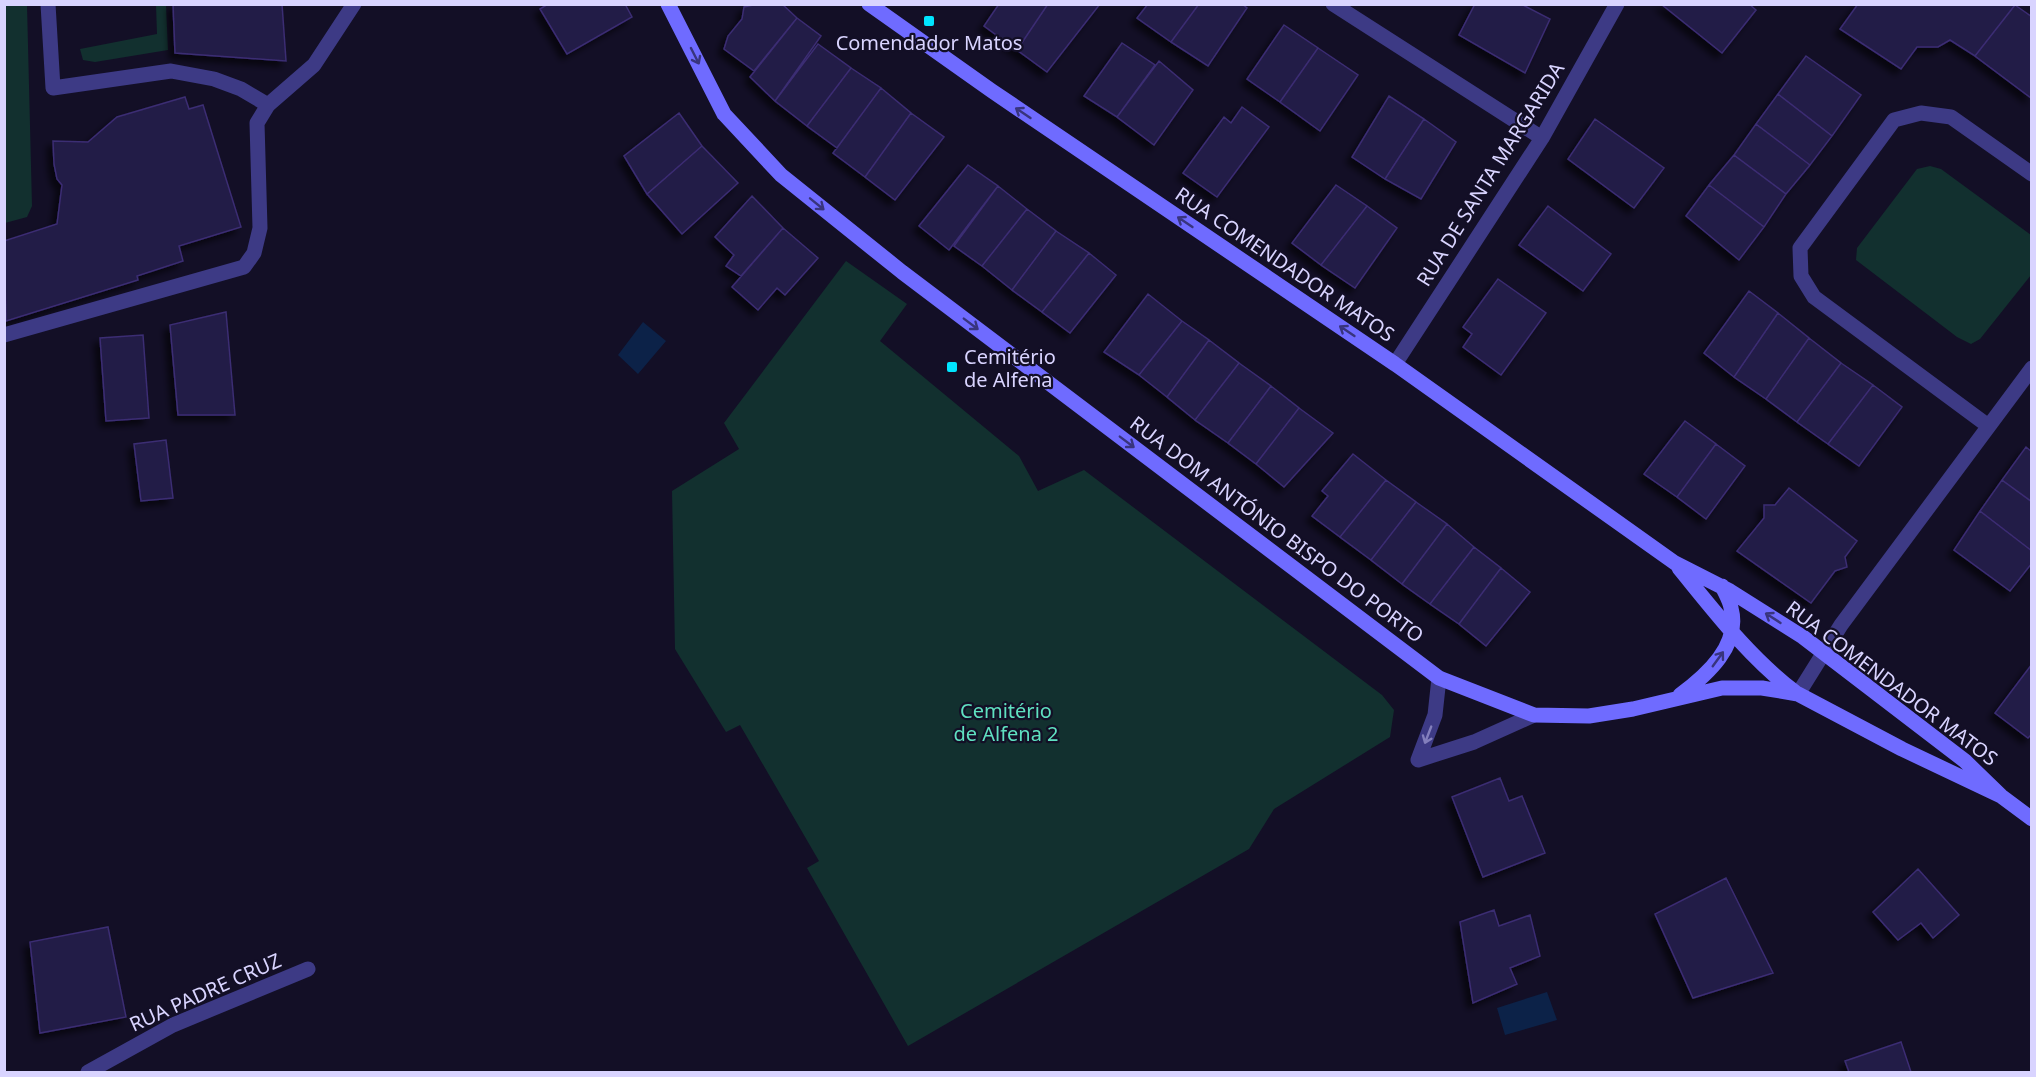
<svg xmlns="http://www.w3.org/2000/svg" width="2036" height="1077" font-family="'Noto Sans',sans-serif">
  <defs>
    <filter id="shadow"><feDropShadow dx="-5.5" dy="5.5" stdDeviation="3" flood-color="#0009"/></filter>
  </defs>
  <rect width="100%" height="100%" fill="#130f26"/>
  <path fill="#12302f" d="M5 4 27 5 32 206 27 217 5 223Z
    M156 5H166L168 50 95 62 83 60 80 49 157 34Z
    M1930 166 1941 169 2031 235V275L1980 339 1971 344 1957 337 1856 260 1857 248 1917 169Z
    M846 261 907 304 880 341 1019 456 1038 491 1084 470 1382 695 1394 710 1390 737 1274 809 1249 849 908 1046 807 868 819 861 740 725 726 732 675 649 672 491 739 449 724 423Z"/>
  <path fill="#0c2248" d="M643 322 666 341 638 374 618 355Z
    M1547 992 1557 1020 1505 1035 1497 1008Z"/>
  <path fill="#241b47" stroke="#3b2d73" stroke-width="1.5" filter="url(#shadow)" d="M173 4H282L286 61 175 53Z
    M548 4H625L632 17 567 54 540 9Z
    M758 4H782L797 18 754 71 724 49 728 36 742 19 744 7Z
    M999 4H1048L1017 50 984 26Z
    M1048 4H1100L1047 72 1017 50Z
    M1148 4H1199L1171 42 1137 18Z
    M1199 4H1242L1247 8 1208 66 1171 42Z
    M1475 4H1521L1550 19 1525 73 1459 35Z
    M1661 4H1749L1756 10 1722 53Z
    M1858 4H2015V5L1975 56 1950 40 1938 47H1917L1901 69 1840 29Z
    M2015 5 2032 17 2031 98 1975 56Z
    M797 18 821 36 775 101 750 77Z
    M1284 25 1318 48 1280 102 1247 79Z
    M1122 43 1155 65 1117 117 1084 96Z
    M818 44 851 68 807 126 775 101Z
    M1318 48 1358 75 1320 131 1280 102Z
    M1806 56 1861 95 1832 136 1778 94Z
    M1159 61 1193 90 1154 145 1117 117Z
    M851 68 881 88 837 148 807 126Z
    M881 88 911 113 865 177 833 153Z
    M1778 94 1832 136 1810 165 1756 124Z
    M1389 96 1424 119 1385 179 1352 157Z
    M185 97 189 109 203 105 241 227 179 246 183 261 137 276 138 280 6 321 4 241 57 224 62 185 57 179 54 164 53 141 88 142 117 117Z
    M1242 107 1269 127 1217 197 1183 173 1224 117 1231 123Z
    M679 113 702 146 647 194 624 156Z
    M911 113 944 137 895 200 865 177Z
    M1424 119 1456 142 1421 199 1385 179Z
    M1595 119 1664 168 1634 208 1568 159Z
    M1756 124 1810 165 1786 194 1734 155Z
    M702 146 738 183 682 234 647 194Z
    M1734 155 1786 194 1764 227 1709 185Z
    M968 165 998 186 949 250 919 226Z
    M1336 185 1367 206 1321 265 1292 243Z
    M1709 185 1764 227 1739 260 1686 216Z
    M998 186 1027 209 982 266 954 246Z
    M752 196 783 228 741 276 726 266 734 255 715 237Z
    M1367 206 1397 228 1355 288 1321 265Z
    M1548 206 1611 254 1583 291 1519 245Z
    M1027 209 1056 231 1012 290 982 266Z
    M783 228 818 258 785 295 777 288 758 310 732 287Z
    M1056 231 1089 253 1042 312 1012 290Z
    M1089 253 1116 275 1070 333 1042 312Z
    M1498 279 1546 313 1501 375 1463 347 1472 334 1463 327Z
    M1749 291 1778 313 1734 377 1704 353Z
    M1148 294 1182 321 1139 375 1104 352Z
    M226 312 235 415H178L170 325Z
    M1778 313 1809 338 1766 399 1734 377Z
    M1182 321 1209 340 1167 397 1139 375Z
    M143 335 149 418 106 421 100 338Z
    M1809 338 1841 363 1797 422 1766 399Z
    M1209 340 1239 363 1195 420 1167 397Z
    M1239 363 1271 386 1228 443 1195 420Z
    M1841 363 1873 385 1828 444 1797 422Z
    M1873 385 1902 407 1859 466 1828 444Z
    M1271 386 1299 408 1256 464 1228 443Z
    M1299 408 1333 433 1284 487 1256 464Z
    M1685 421 1716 444 1677 497 1644 474Z
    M166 440 173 498 141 501 134 444Z
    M1716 444 1745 466 1706 519 1677 497Z
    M2026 447 2032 452V502L2002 480Z
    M1353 454 1386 480 1340 537 1312 516 1328 496 1322 491Z
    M1386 480 1416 502 1371 560 1340 537Z
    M2002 480 2032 502V551L1980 511Z
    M1789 488 1857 541 1845 557 1847 567 1835 571 1811 603 1737 551 1764 518V505H1775Z
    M1416 502 1447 524 1402 584 1371 560Z
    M1980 511 2032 551V563L2010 591 1954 550Z
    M1447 524 1474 547 1430 604 1402 584Z
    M1474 547 1501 568 1459 624 1430 604Z
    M1501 568 1530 592 1486 646 1459 624Z
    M2032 664V734L2028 738 1995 713Z
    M1500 778 1509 801 1522 796 1545 853 1483 877 1452 797Z
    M1918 869 1959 915 1933 938 1921 923 1898 940 1873 912Z
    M1726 878 1773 973 1693 998 1655 914Z
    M1494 910 1499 926 1530 915 1540 956 1510 968 1517 984 1473 1003 1460 922Z
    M108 927 126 1017 40 1033 30 942Z
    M1901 1042 1911 1072H1849L1845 1061Z"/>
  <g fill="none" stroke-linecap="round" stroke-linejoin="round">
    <path stroke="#3d3a85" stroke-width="15" d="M48 4 53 88 171 71 214 79 241 89 268 105
      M1333 4 1542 138
      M4 335 244 267 254 253 260 228 257 123 268 105 314 65 354 4
      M1395 364 1542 138 1617 4
      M1987 425 1814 297 1801 276 1800 248 1894 120 1921 113 1951 117 2032 174
      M1439 678 1435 715 1418 760 1474 742 1534 715
      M1798 694 1841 625 2032 368
      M88 1072 173 1025 308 969"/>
    <path stroke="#6f6bff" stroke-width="15" d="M668 4 724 114 781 175 902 272 1439 678 1534 715 1589 716 1633 709 1722 688H1762L1798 694 1902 749 2001 796
      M869 4 992 91 1395 364 1675 563 1730 591 1803 637 1965 761 2001 796 2032 819
      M1679 568C1715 612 1749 657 1795 692
      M1680 695C1707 675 1741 645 1731 608 1730 601 1725 593 1722 586"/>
  </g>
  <defs><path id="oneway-shaft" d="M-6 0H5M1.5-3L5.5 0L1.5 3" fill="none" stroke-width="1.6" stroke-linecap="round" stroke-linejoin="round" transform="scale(1.5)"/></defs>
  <g stroke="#38347d">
    <use href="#oneway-shaft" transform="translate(695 56) rotate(63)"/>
    <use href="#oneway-shaft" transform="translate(1023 113) rotate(-146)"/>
    <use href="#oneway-shaft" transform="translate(817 204) rotate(39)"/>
    <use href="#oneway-shaft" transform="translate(1185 222) rotate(-146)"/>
    <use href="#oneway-shaft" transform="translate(971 324) rotate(37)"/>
    <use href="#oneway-shaft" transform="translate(1347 331) rotate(-146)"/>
    <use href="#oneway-shaft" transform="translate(1127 442) rotate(37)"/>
    <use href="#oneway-shaft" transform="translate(1773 618) rotate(-147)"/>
    <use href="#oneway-shaft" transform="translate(1718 659) rotate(-54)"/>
  </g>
  <use stroke="#837fbc" href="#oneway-shaft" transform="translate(1428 735) rotate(111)"/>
  <g fill="#00e5ff" stroke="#130f26" stroke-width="2">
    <rect x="923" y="15" width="12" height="12" rx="3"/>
    <rect x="946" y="361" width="12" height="12" rx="3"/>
  </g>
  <g text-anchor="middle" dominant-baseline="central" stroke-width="4.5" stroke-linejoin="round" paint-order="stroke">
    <g font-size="20" fill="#d9d4ff" stroke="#130f26">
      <text x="929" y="42">Comendador Matos</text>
      <text x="964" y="356" text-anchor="start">Cemitério<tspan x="964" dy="23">de Alfena</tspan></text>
    </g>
    <g font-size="20" fill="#d9d4ff" stroke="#130f26">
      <text transform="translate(1490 174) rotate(-58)">RUA DE SANTA MARGARIDA</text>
      <text transform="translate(1285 264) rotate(34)">RUA COMENDADOR MATOS</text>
      <text transform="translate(1277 529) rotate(37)">RUA DOM ANTÓNIO BISPO DO PORTO</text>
      <text transform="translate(1892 683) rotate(37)">RUA COMENDADOR MATOS</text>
      <text transform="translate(205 992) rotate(-24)">RUA PADRE CRUZ</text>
    </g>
    <g font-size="20" fill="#5fe0c0" stroke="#130f26">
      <text x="1006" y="710">Cemitério<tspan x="1006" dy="23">de Alfena 2</tspan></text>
    </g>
  </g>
  <rect width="2036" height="1077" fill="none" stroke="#d9d4ff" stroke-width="12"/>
</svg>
